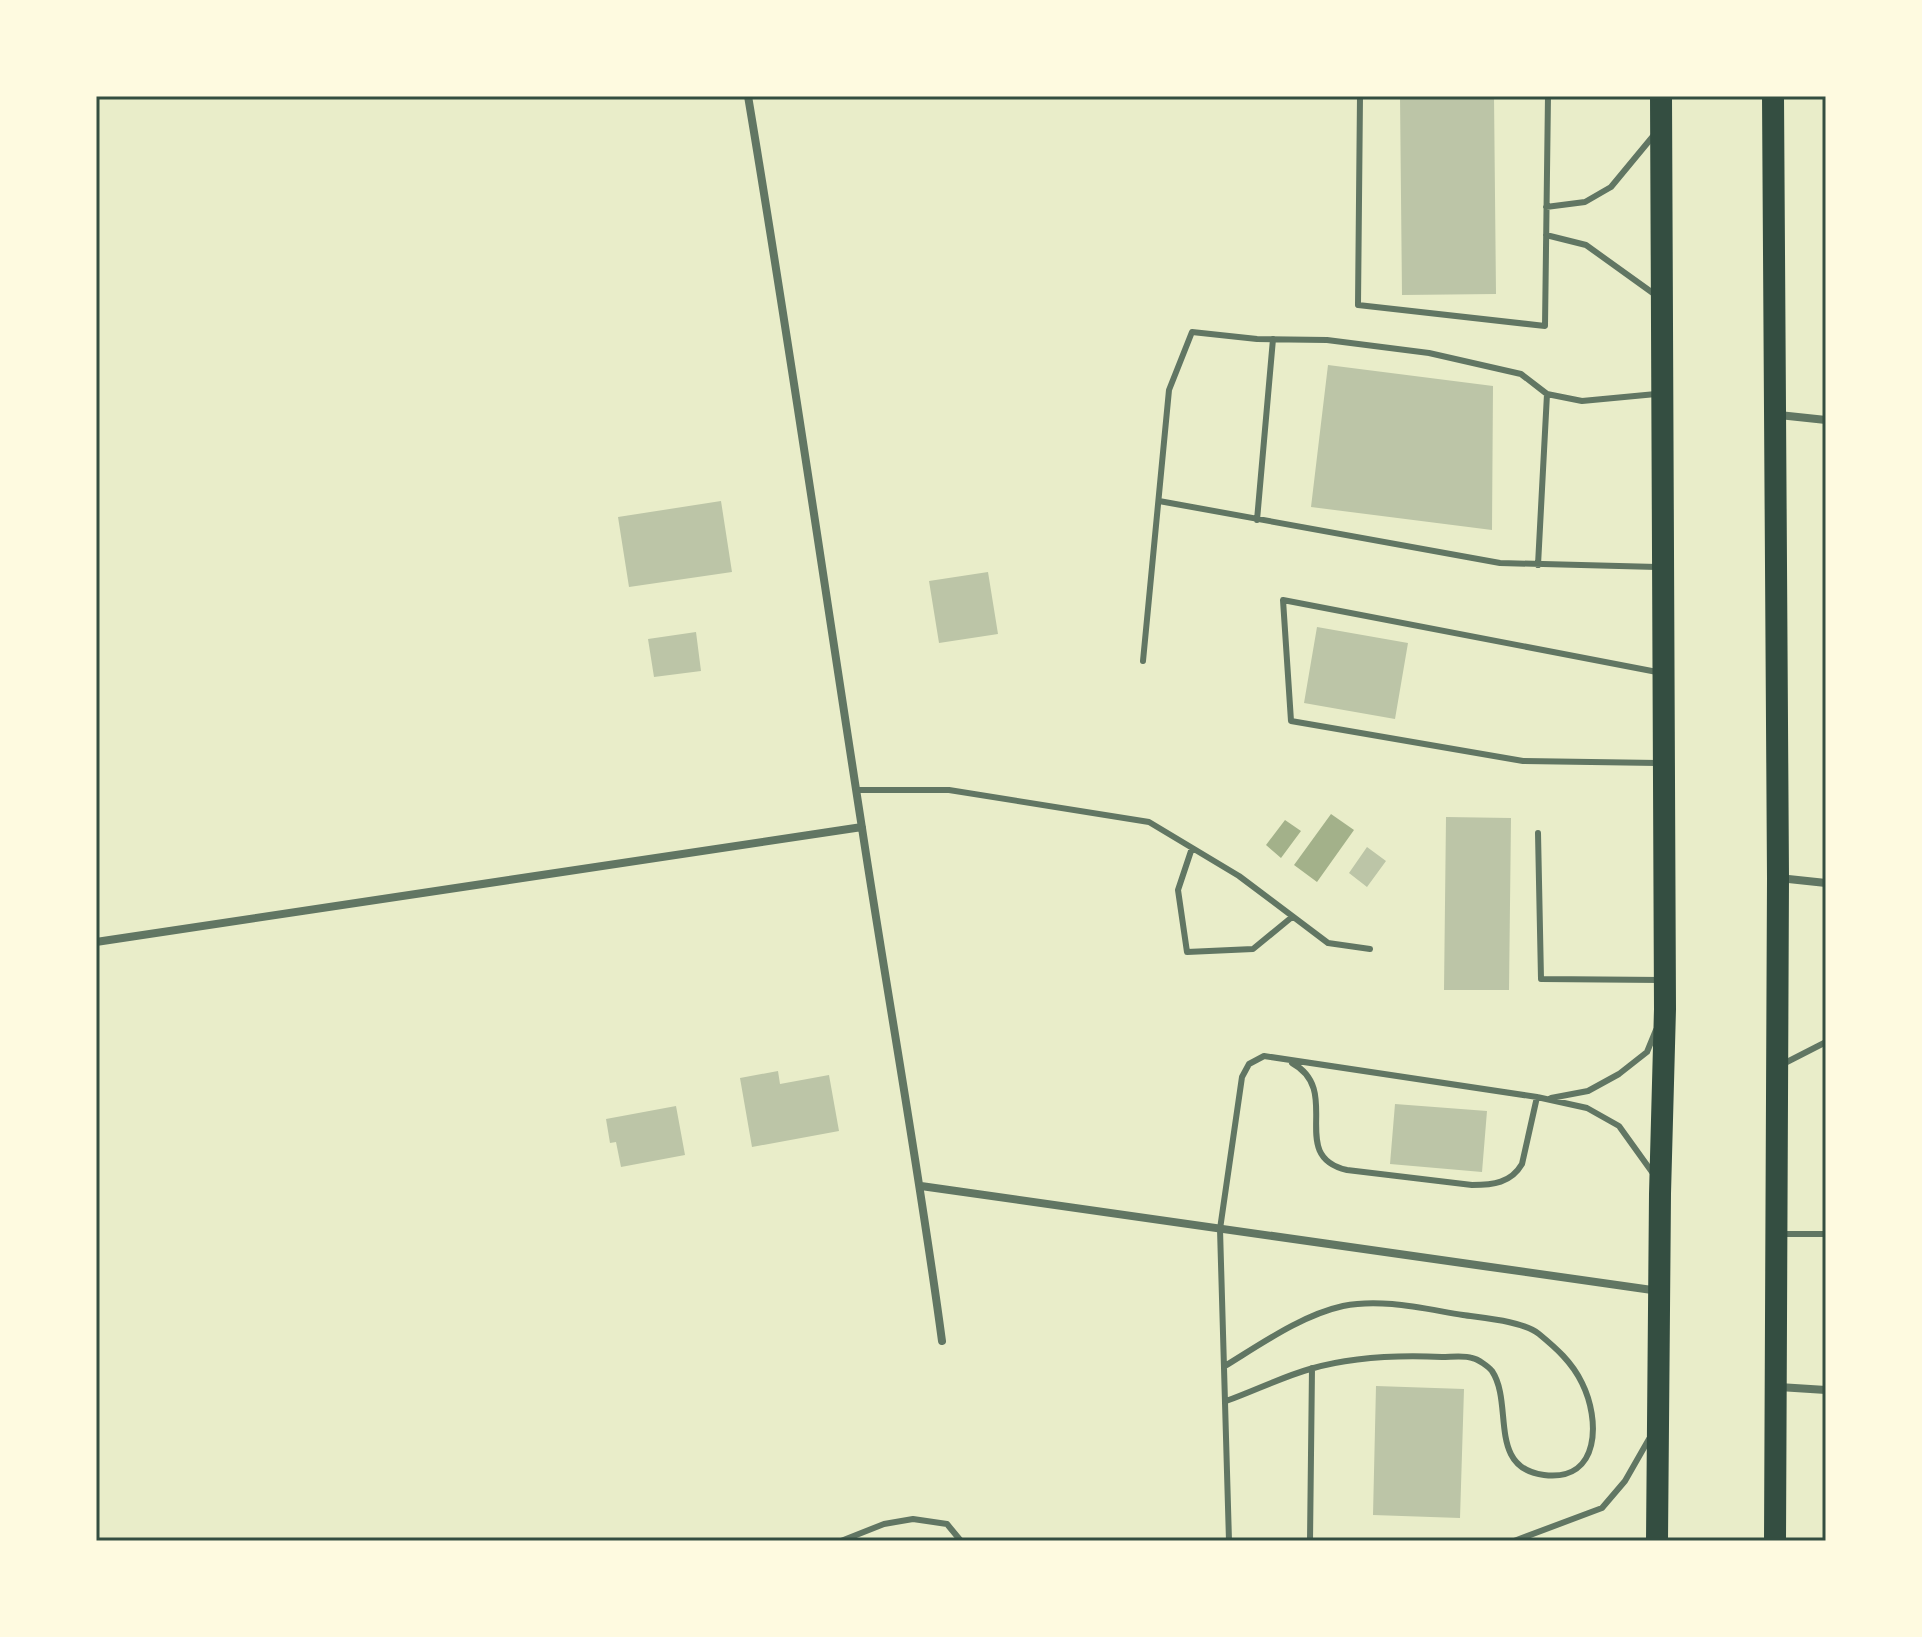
<svg xmlns="http://www.w3.org/2000/svg" width="1922" height="1637" font-family="'Playfair Display',serif">
  <rect width="100%" height="100%" fill="#e9edc9"/>
  <path fill="#a3b18a" d="M1331 814 1354 830 1317 882 1294 865Z
    M1285 820 1301 831 1281 858 1266 845Z"/>
  <path fill="#bcc5a7" d="M1400 96H1494L1496 294 1402 295Z
    M1328 365 1493 386 1492 530 1311 507Z
    M721 501 732 572 629 587 618 517Z
    M988 572 998 634 939 643 929 581Z
    M1317 627 1408 643 1395 719 1304 703Z
    M696 632 701 671 654 677 648 639Z
    M1446 817 1511 818 1509 990H1444Z
    M1367 847 1386 861 1367 887 1349 873Z
    M778 1071 780 1084 829 1075 839 1131 752 1147 740 1078Z
    M1395 1104 1487 1111 1482 1172 1390 1164Z
    M676 1106 685 1155 621 1167 616 1142 610 1143 606 1119Z
    M1376 1386 1464 1389 1460 1518 1373 1515Z"/>
  <g fill="none" stroke-linecap="round" stroke-linejoin="round">
    <path stroke="#617663" stroke-width="6" d="M1360 96 1358 305 1545 326 1548 96
      M1546 207 1585 202 1611 187 1654 135
      M1546 235 1586 245 1657 296
      M1159 501 1500 563 1657 567
      M1257 520 1273 339
      M1538 565 1547 394
      M1143 661 1169 390 1192 332 1257 339 1327 340 1429 353 1521 374 1547 394 1582 401 1656 394
      M1657 672 1283 600 1291 721 1523 761 1658 763
      M856 790H949L1149 822 1239 876 1328 943 1370 949
      M1538 833 1541 979 1662 980
      M1192 848 1178 890 1187 952 1253 949 1292 917
      M1292 1063C1344 1091 1286 1156 1347 1170L1472 1185C1493 1185 1511 1183 1522 1164L1537 1097
      M1783 1064 1826 1042
      M1551 1098 1588 1091 1619 1074 1647 1052 1656 1030
      M1780 1234H1826
      M1225 1366C1261 1344 1302 1315 1343 1306 1382 1298 1425 1309 1463 1315 1483 1318 1523 1321 1539 1334 1556 1348 1572 1362 1582 1383 1600 1419 1601 1482 1544 1475 1487 1468 1514 1404 1492 1371 1489 1367 1478 1359 1472 1358 1464 1355 1451 1357 1442 1357 1400 1355 1351 1357 1310 1369 1282 1377 1254 1391 1226 1401
      M841 1541 884 1524 913 1519 947 1524 961 1541
      M1229 1541 1220 1229 1242 1077 1249 1064 1264 1056 1537 1097 1587 1108 1619 1126 1652 1172
      M1310 1541 1312 1368
      M1514 1541 1602 1508 1625 1481 1649 1439"/>
    <path stroke="#617663" stroke-width="8" d="M748 96C789 340 824 584 862 828 888 999 919 1169 942 1341
      M1779 415 1826 420
      M1779 878 1826 883
      M96 942 862 827
      M921 1186 1659 1291
      M1779 1387 1826 1390"/>
    <path stroke="#344e41" stroke-width="22" d="M1773 96 1778 878 1775 1541
      M1657 1541 1660 1194 1665 1009 1661 96"/>
  </g>
  <rect width="1922" height="1637" fill="none" stroke="#fefae0" stroke-width="196"/>
  <rect x="98" y="98" width="1726" height="1441" fill="none" stroke="#344e41" stroke-width="3"/>
</svg>
